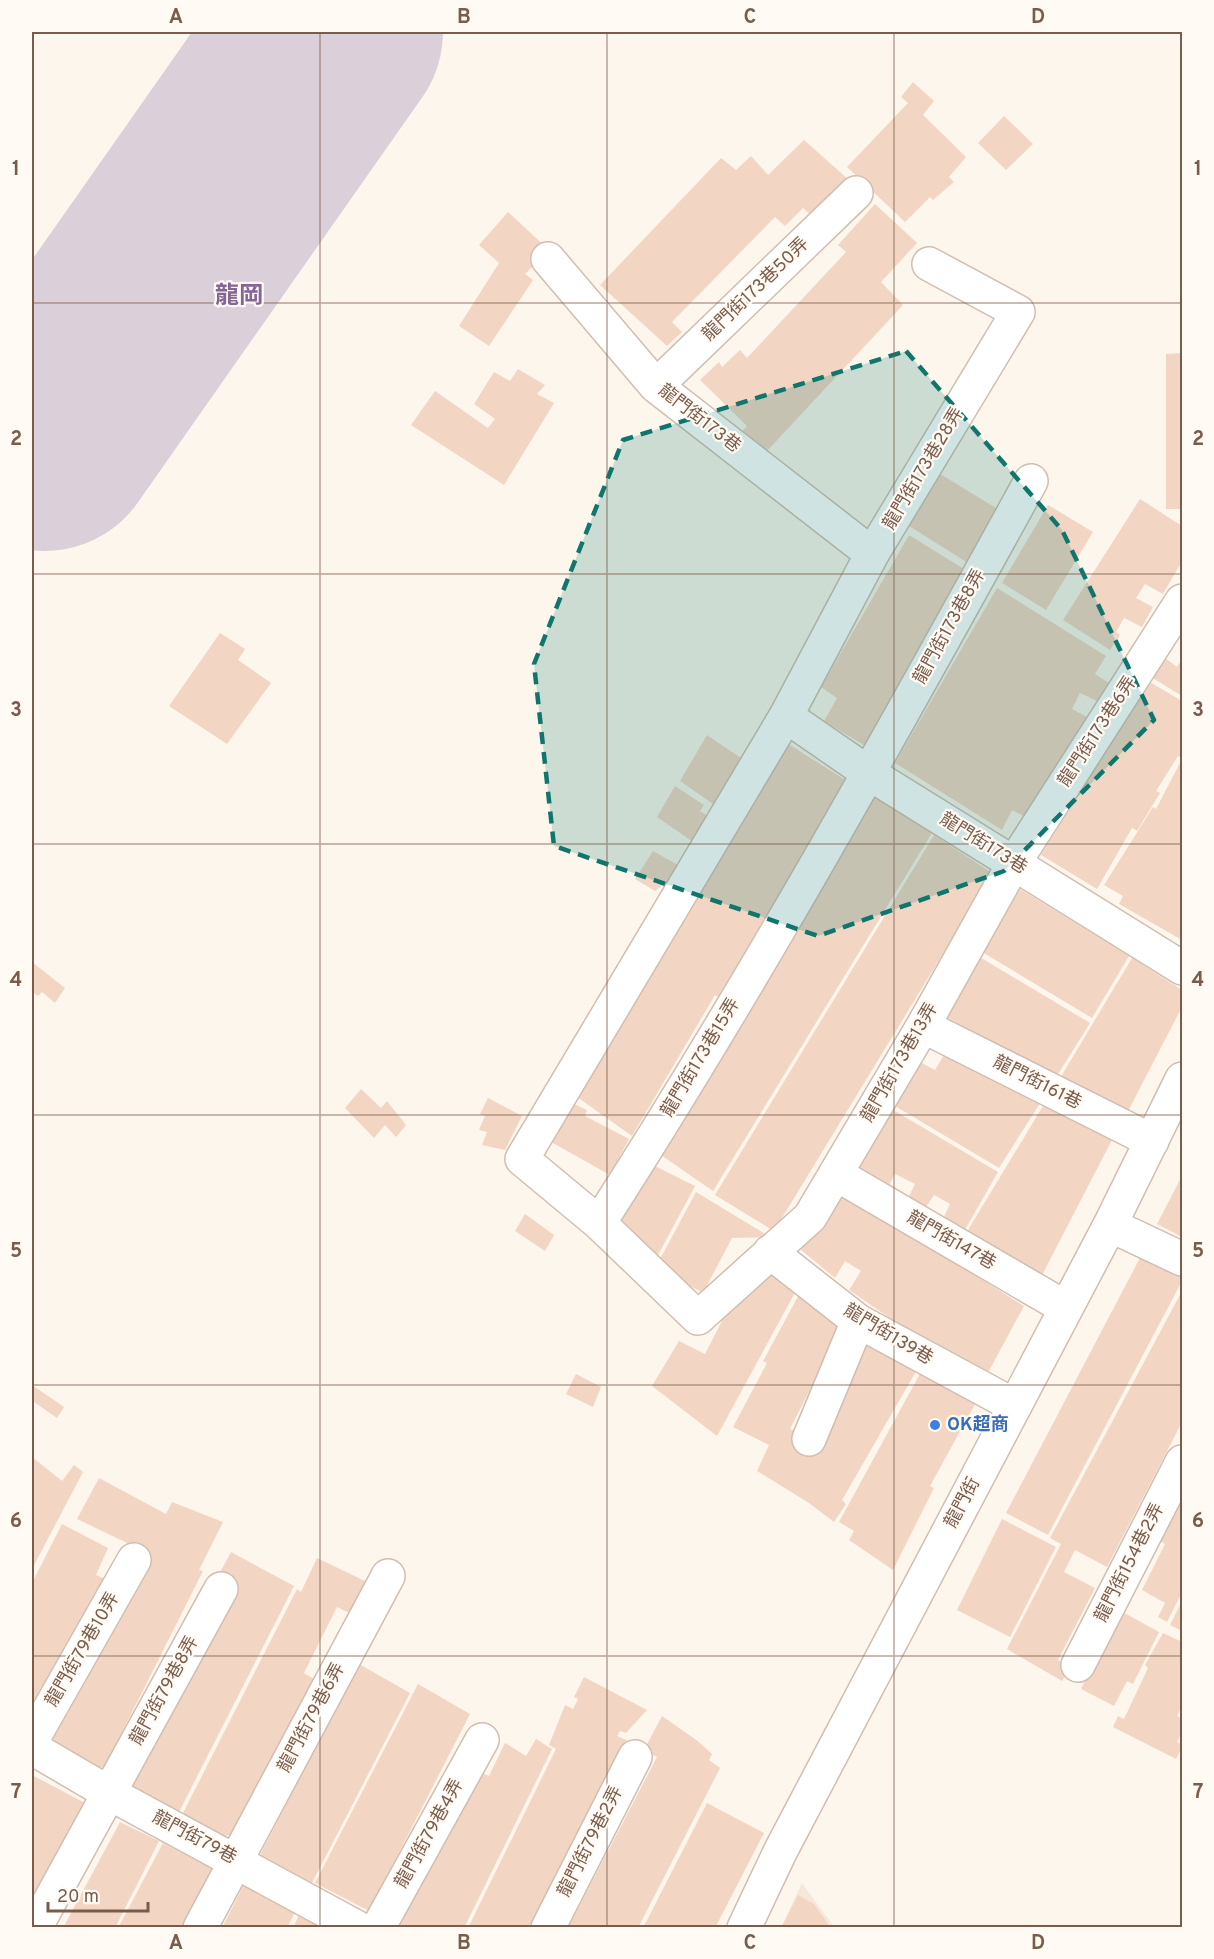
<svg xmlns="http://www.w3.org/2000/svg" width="1214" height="1959" font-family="Overpass,'Noto Sans TC',sans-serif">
  <rect width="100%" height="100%" fill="#fdf6ec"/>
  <path fill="#f5e8da" d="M802 1883 834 1927 781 1928Z"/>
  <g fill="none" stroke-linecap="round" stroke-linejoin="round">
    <path stroke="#dbcfda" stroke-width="226" d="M45 438 330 32"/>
  </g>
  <path fill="#f3d5c3" d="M913 82 934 101 923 115 966 157 949 177 954 182 933 200 930 197 905 222 847 167 908 103 901 97Z
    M1004 116 1033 144 1006 170 978 143Z
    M804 140 849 180 813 217 803 208 785 226 775 217 672 322 682 332 667 346 600 285 721 158 736 170 751 156 768 175Z
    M875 204 917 243 881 282 903 305 767 451 742 431 747 426 700 380 719 362 722 367 740 350 747 358 846 252 838 245Z
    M508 212 549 250 525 274 533 280 489 346 459 326 499 263 479 245Z
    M1182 353V509H1166V354Z
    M518 369 545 385 537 394 554 403 504 485 411 425 435 391 488 428 495 419 474 404 494 372 510 381Z
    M937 472 1009 516 976 568 909 526 923 503 919 500Z
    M1140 499 1182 526V561L1163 594 1145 584 1136 598 1153 607 1142 627 1124 618 1116 632 1120 635 1110 650 1063 620Z
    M1048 505 1093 532 1046 610 1002 583Z
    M909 535 972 574 867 747 824 721 837 698 821 687Z
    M997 588 1106 656 1095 674 1109 683 1097 701 1080 693 1072 709 1089 718 1029 819 1012 810 1002 830 895 763Z
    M220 633 245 649 238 660 271 683 227 744 169 706Z
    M1161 655 1177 667 1182 658V696L1151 677Z
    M1148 681 1182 701V758L1178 756 1156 791 1160 793 1137 831 1132 828 1097 889 1041 855Z
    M707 735 741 758 713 804 680 781Z
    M785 742 847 781 718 997 715 995 632 1136 570 1092Z
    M1182 759V940L1119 904 1123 896 1104 885 1153 807 1156 809Z
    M675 786 704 805 700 811 708 816 693 842 657 817Z
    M873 796 932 833 713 1191 655 1151Z
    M934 835 992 873 774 1231 715 1195Z
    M653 851 678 865 671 879 655 891 635 879Z
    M1020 889 1129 956 1092 1018 982 952Z
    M978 956 1090 1023 1055 1079 943 1015Z
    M1132 958 1182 990V1007L1126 1115 1059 1080Z
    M32 962 65 988 55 1003 42 992 38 996 32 991Z
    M947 1050 1042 1100 999 1168 890 1103 916 1060 935 1070Z
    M361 1089 381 1108 387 1101 406 1125 396 1137 385 1125 374 1138 345 1108Z
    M488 1098 522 1116 505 1150 482 1145 487 1132 479 1130 485 1116 480 1114Z
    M1046 1101 1113 1138 1040 1279 965 1235Z
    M574 1104 587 1110 585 1116 629 1139 610 1175 551 1142Z
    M888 1107 998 1172 963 1233 942 1221 950 1204 934 1195 923 1212 906 1202 915 1184 895 1174 887 1189 851 1168Z
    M649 1163 695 1186 657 1257 619 1220Z
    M1182 1176V1237L1157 1224Z
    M838 1190 1024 1306 983 1382 849 1290 861 1271 845 1261 835 1278 800 1249Z
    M696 1192 770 1237 732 1238 703 1293 687 1284 660 1259Z
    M525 1214 554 1235 545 1251 515 1231Z
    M1142 1254 1182 1275V1281L1048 1535 1006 1513Z
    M756 1265 797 1289 717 1436 652 1386 679 1341 705 1354 739 1288Z
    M801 1291 845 1321 790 1429 817 1441 867 1343 918 1368 842 1500 846 1504 834 1522 809 1503 757 1471 769 1445 733 1427 767 1363 763 1361Z
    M1182 1291V1422L1107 1567 1075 1550 1064 1572 1095 1588 1058 1660 1071 1666 1062 1681 1007 1649 1061 1544 1050 1538Z
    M922 1370 975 1404 930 1486 934 1488 893 1570 849 1540 854 1531 839 1522Z
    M576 1374 601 1387 593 1407 566 1394Z
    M32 1385 64 1407 57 1418 34 1402 32 1406Z
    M32 1457 62 1481 74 1465 83 1472 32 1569Z
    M99 1478 166 1514 172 1502 223 1522 199 1570 203 1571 104 1768 92 1765 50 1741 127 1543 77 1519Z
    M1182 1490V1592L1167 1622 1158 1617 1165 1603 1142 1590 1165 1544 1157 1539Z
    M1002 1519 1056 1547 1010 1637 957 1610Z
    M62 1524 108 1548 96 1575 105 1579 32 1711V1583Z
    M231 1552 294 1586 179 1812 133 1789 129 1779 218 1576Z
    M317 1558 367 1582 351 1614 337 1607 304 1673 317 1681 239 1834 222 1836 183 1813 297 1589 301 1592Z
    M1182 1601V1631L1170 1625Z
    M1119 1610 1159 1632 1133 1684 1127 1681 1114 1706 1081 1689Z
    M1163 1633 1182 1642V1706L1177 1716 1182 1719V1731L1177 1742 1182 1745V1747L1176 1759 1113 1727 1118 1716 1124 1719 1148 1668 1145 1665Z
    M359 1664 410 1693 312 1883 260 1855Z
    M584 1677 647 1710 626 1733 620 1731 617 1736 631 1742 535 1928H468L556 1749 549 1745 565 1705 573 1709 578 1699 574 1697Z
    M418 1684 470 1714 369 1911 315 1883Z
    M662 1716 699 1742 712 1754 709 1760 720 1768 638 1928H568L657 1757 644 1750Z
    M536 1739 552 1749 464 1928H400L393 1924 474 1769 489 1776 505 1743 526 1756Z
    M32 1775 85 1803 32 1903Z
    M707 1803 764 1833 715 1928H643Z
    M120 1822 159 1841 115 1928H63Z
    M163 1843 221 1874 192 1928H118Z
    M243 1886 295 1912 287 1928H222Z
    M798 1895 814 1904 831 1928H781Z
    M299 1915 324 1928H293Z"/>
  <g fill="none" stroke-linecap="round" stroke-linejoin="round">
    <defs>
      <path id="minor" d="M548 259 656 386 872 554
        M656 386 856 193
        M1031 481C893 732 754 982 599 1223L698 1318 810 1217 923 1026 1014 863 1182 601
        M786 716 870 774 1182 968
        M923 1026 1152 1141
        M836 1174 1066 1308
        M599 1223 522 1159 786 716 872 554 1018 312 929 264
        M1110 1225 1182 1259
        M770 1252 858 1321 1015 1406
        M809 1439 858 1321
        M1078 1665 1182 1462
        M32 1740 134 1560
        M32 1748 109 1793 358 1928
        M35 1928 221 1589
        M200 1928 388 1576
        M378 1928 482 1740
        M548 1928 635 1757
        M744 1928 781 1850 1110 1225 1182 1079"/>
    </defs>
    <use href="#minor" stroke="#d1beb0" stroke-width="36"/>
    <use href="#minor" stroke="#fff" stroke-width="33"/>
  </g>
  <path fill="#0f766e" fill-opacity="0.2" stroke="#0f766e" stroke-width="4.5" stroke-dasharray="12 8" stroke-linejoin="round" d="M906 351 1062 530 1154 720 1004 871 818 936 554 846 534 664 623 440Z"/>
  <path fill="none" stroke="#7a5c4d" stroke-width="1.5" stroke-opacity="0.55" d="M320 32V1928M607 32V1928M894 32V1928M32 303H1182M32 574H1182M32 844H1182M32 1115H1182M32 1385H1182M32 1656H1182"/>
  <circle fill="#3f7fe0" stroke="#fffaf3" stroke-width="2" cx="935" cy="1425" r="6"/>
  <g text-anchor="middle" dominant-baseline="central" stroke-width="4.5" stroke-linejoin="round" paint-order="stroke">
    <g font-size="18" fill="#7a5c4d" stroke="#fffaf3">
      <text transform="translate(756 290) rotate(-44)">龍門街173巷50弄</text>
      <text transform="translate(699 419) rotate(38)">龍門街173巷</text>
      <text transform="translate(924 469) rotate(-59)">龍門街173巷28弄</text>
      <text transform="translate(950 627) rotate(-61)">龍門街173巷8弄</text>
      <text transform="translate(1098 732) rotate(-57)">龍門街173巷6弄</text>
      <text transform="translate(983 844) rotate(32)">龍門街173巷</text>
      <text transform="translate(701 1058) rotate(-59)">龍門街173巷15弄</text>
      <text transform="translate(900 1063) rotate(-60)">龍門街173巷13弄</text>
      <text transform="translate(1037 1083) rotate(27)">龍門街161巷</text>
      <text transform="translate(951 1241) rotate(30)">龍門街147巷</text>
      <text transform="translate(888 1335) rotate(31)">龍門街139巷</text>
      <text transform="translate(963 1503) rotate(-62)">龍門街</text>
      <text transform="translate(1130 1563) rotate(-63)">龍門街154巷2弄</text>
      <text transform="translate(83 1650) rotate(-60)">龍門街79巷10弄</text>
      <text transform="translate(165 1691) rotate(-61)">龍門街79巷8弄</text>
      <text transform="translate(312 1718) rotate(-62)">龍門街79巷6弄</text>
      <text transform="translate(430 1834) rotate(-61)">龍門街79巷4弄</text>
      <text transform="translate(194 1838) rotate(28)">龍門街79巷</text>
      <text transform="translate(591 1842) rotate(-63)">龍門街79巷2弄</text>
    </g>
    <g font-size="18" font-weight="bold" fill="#366cbe" stroke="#fffaf3" text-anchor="start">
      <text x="947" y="1425">OK超商</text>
    </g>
    <g font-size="24" font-weight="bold" fill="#846695" stroke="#fffaf3">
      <text x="239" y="297">龍岡</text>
    </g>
  </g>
  <rect width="1214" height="1959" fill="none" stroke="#fffaf3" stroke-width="66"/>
  <path d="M48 1902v9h100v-9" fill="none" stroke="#7a5c4d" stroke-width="3"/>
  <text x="57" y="1902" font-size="18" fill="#7a5c4d" stroke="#fffaf3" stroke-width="4.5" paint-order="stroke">20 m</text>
  <rect x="33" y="33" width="1148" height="1893" fill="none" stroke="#7a5c4d" stroke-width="2"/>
  <g font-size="20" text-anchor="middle" font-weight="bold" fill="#7a5c4d">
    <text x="176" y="23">A</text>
    <text x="464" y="23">B</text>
    <text x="750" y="23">C</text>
    <text x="1038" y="23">D</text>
    <text x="16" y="175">1</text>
    <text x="1198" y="175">1</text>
    <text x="16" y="445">2</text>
    <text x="1198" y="445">2</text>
    <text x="16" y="716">3</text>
    <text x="1198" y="716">3</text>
    <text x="16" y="986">4</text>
    <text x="1198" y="986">4</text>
    <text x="16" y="1257">5</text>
    <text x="1198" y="1257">5</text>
    <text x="16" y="1527">6</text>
    <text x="1198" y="1527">6</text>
    <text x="16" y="1798">7</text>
    <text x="1198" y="1798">7</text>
    <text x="176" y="1949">A</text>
    <text x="464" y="1949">B</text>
    <text x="750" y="1949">C</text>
    <text x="1038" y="1949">D</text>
  </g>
</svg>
